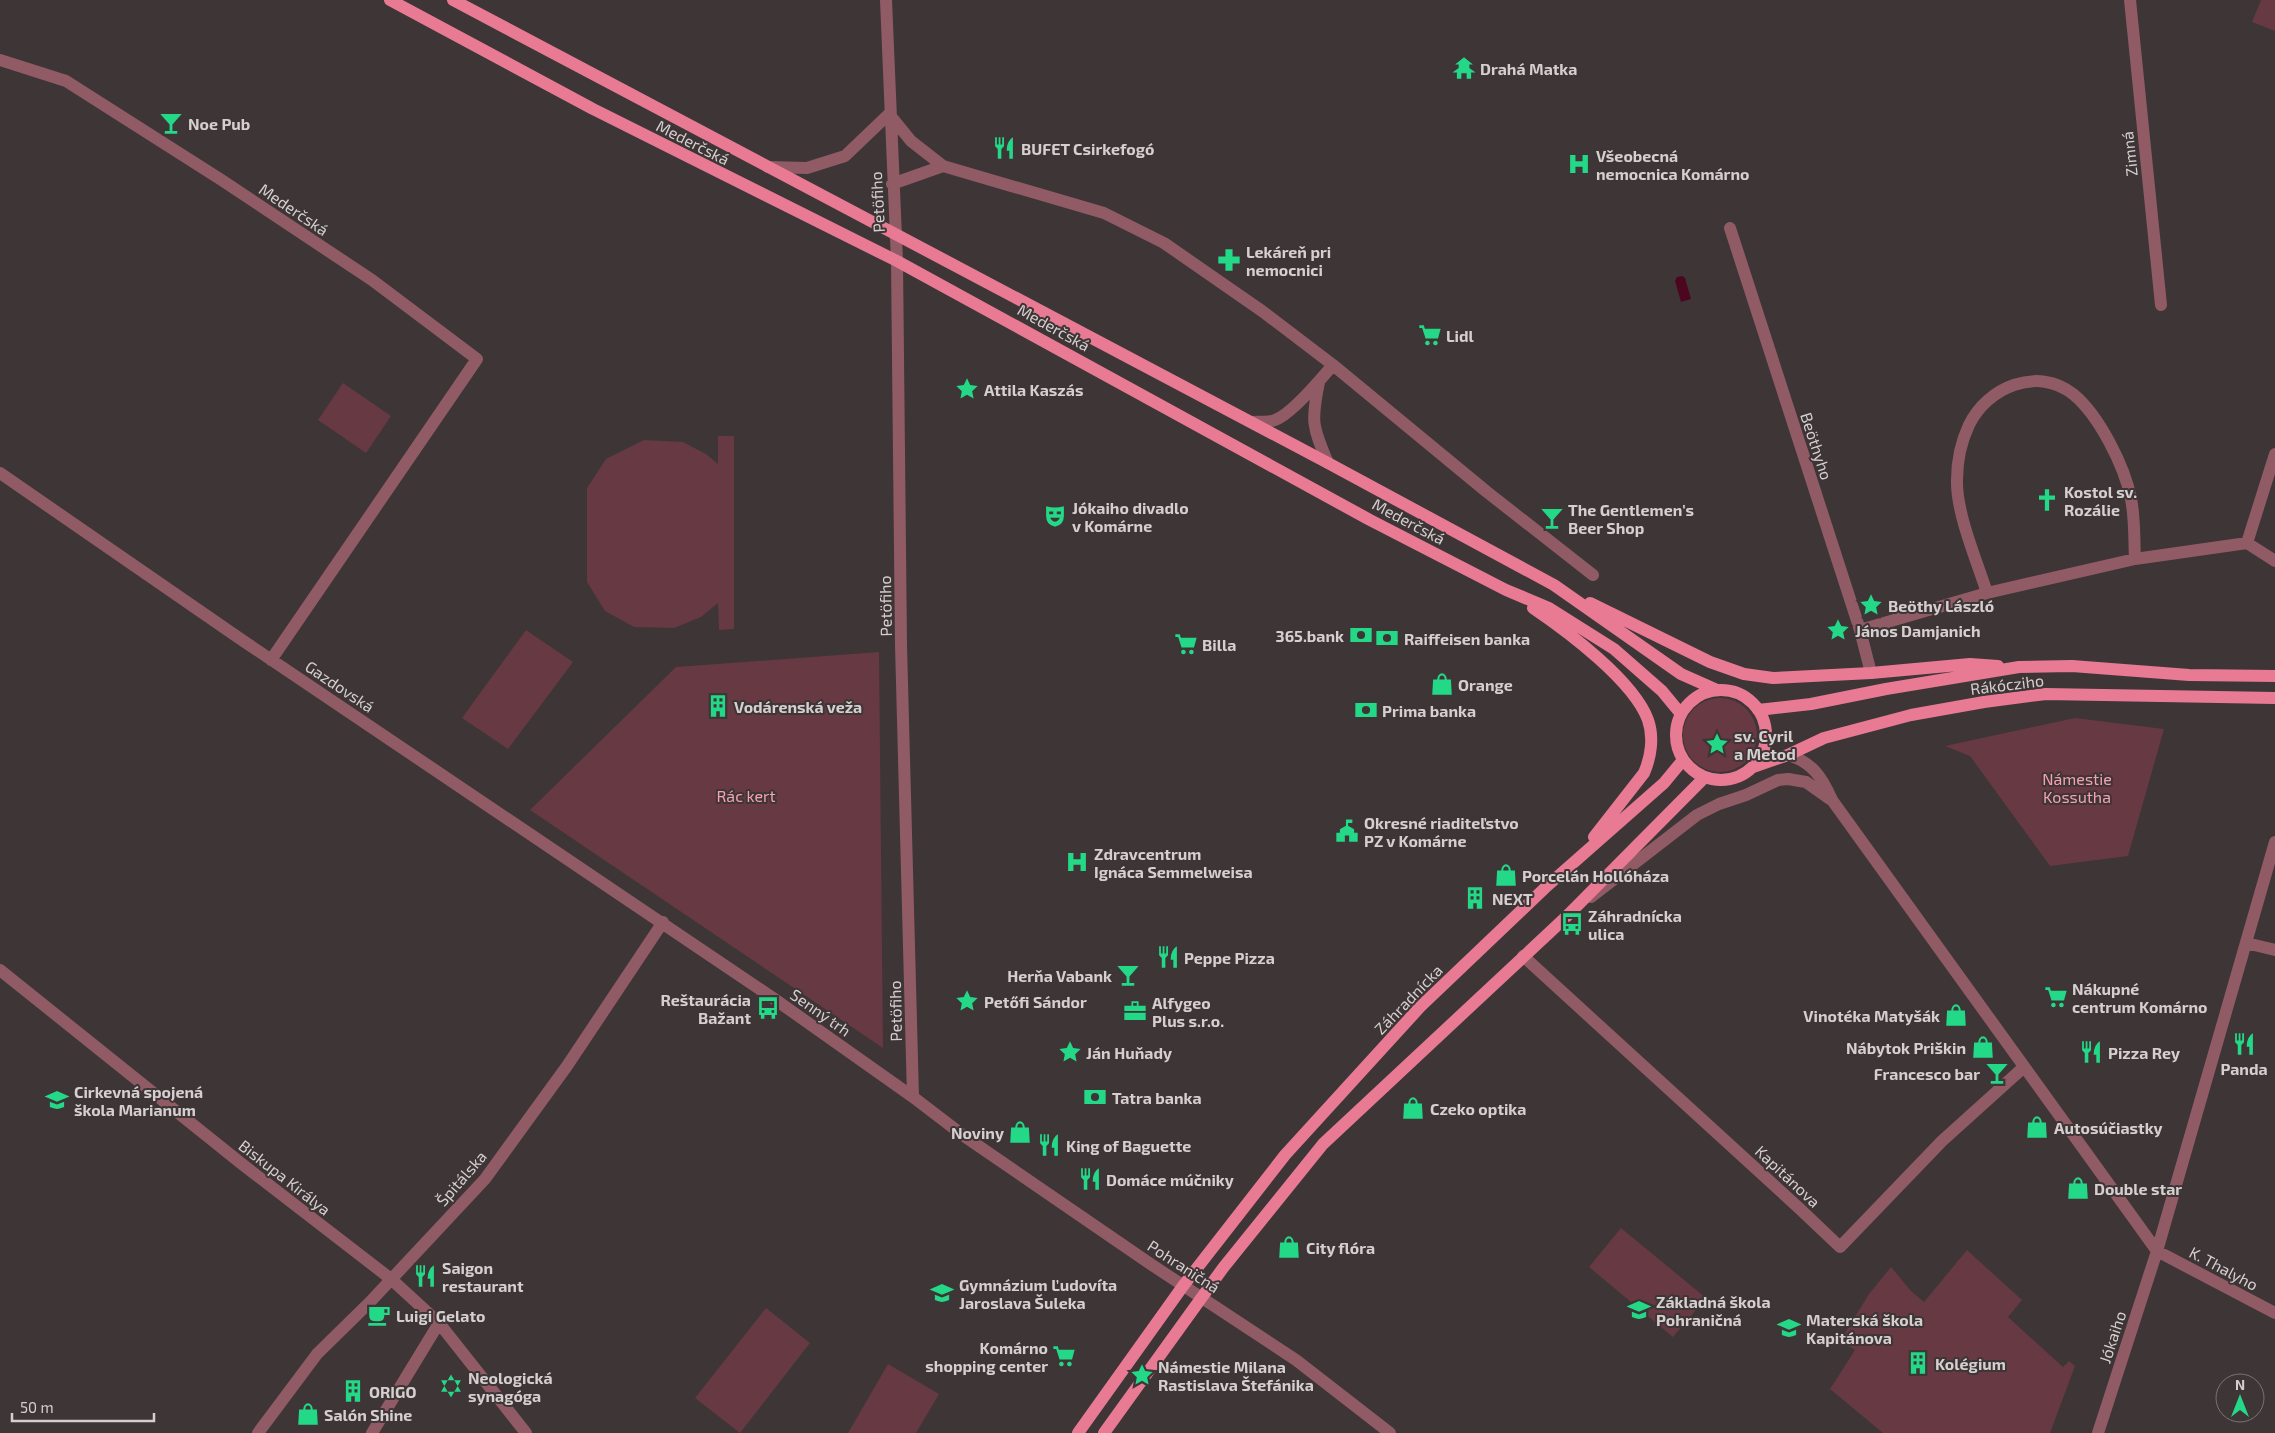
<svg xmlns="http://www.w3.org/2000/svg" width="2275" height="1433" font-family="'Exo 2',sans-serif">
  <rect width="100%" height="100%" fill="#3e3536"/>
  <path fill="#663943" d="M2261 0H2275V31L2252 22Z
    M343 383 391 416 366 453 318 420Z
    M718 436H734V629L719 630 718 603 701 617 674 628 634 627 605 611 587 582V488L606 459 644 440 683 442 706 454 718 464Z
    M526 630 573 662 508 749 462 718Z
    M879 652 883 1048 530 810 676 667Z
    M1683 735a37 37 0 1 1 74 0a37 37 0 1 1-74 0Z
    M2075 718 2164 729 2128 856 2050 866 1970 756 1945 746Z
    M1621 1228 1706 1298 1673 1337 1589 1267Z
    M1967 1250 2022 1300 2008 1317 2063 1367 2069 1361 2075 1366 2050 1433H1883L1830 1389 1855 1350 1840 1341 1869 1294 1891 1267 1911 1291 1924 1302Z
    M766 1308 810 1343 740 1433 695 1398Z
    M888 1364 939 1394 916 1433H848Z"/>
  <path fill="#4d0620" d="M1682 276 1685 278 1691 299 1681 302 1675 281 1677 277Z"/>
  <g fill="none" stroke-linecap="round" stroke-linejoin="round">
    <path stroke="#915b66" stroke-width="12" d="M886 0 897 261 901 645 913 1097
      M2130 0 2161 305
      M0 60 66 81 220 179 372 280 477 359 271 660
      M889 114 911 141 943 166 1104 213 1164 243 1262 311 1333 365 1487 492 1593 575
      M768 167 807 168 845 156 889 114
      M892 184 943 166
      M1730 228 1860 630 1871 673
      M1319 382C1311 421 1312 426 1328 463
      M1251 422C1258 421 1268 423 1275 420 1291 415 1322 378 1333 365
      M0 473 239 638 773 998 913 1097 964 1136 1152 1265 1296 1360 1390 1433
      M2247 543 2275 454
      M2247 543 2275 561
      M1987 593C1977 561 1956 513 1957 480 1957 462 1961 442 1969 425 1987 387 2038 366 2073 394 2099 415 2125 467 2131 499 2135 518 2134 540 2135 559
      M1860 630 1987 593 2135 559 2247 543
      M1788 755C1812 762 1822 777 1832 800L2157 1251 2275 1313
      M1591 897 1697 815 1719 804 1746 795 1778 780 1788 779 1806 782 1830 799
      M2246 943 2275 950
      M1523 956 1800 1209 1840 1247 1942 1141 2024 1067
      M0 970 242 1164 391 1279 439 1323 526 1433
      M258 1433 317 1354 370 1302 485 1179 567 1066 663 922
      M372 1433 439 1323
      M2098 1433 2157 1251 2275 842"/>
    <path stroke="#e87a94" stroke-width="12" d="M390 0 593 109 897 261 1370 520 1506 590 1549 608 1614 649 1662 691 1681 714
      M453 0 1328 463 1554 585 1681 674 1717 690
      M1590 603 1710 662 1744 674 1773 678 1871 673 1970 664 1998 666
      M1533 608C1567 631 1634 681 1648 720 1654 737 1651 757 1644 773L1594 837
      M1676 735a45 45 0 1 1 90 0a45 45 0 1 1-90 0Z
      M1758 710 1811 704 1886 689 2019 667 2072 666 2189 675 2275 676
      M1753 767 1788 755 1824 738 1911 715 1984 702 2046 694 2275 698
      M1078 1433 1183 1286 1285 1155 1420 1007 1547 886 1664 783 1683 760
      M1104 1433 1223 1268 1323 1144 1565 918 1704 778"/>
  </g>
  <defs>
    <symbol id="temple-bare" viewBox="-9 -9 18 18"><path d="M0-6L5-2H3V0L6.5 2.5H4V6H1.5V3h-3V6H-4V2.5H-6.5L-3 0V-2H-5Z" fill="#23d886" stroke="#3e3536" stroke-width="2.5" paint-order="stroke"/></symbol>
    <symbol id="bar-bare" viewBox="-9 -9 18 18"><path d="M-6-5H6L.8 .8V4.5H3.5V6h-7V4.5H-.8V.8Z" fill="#23d886" stroke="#3e3536" stroke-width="2.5" paint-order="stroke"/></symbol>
    <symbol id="restaurant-bare" viewBox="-9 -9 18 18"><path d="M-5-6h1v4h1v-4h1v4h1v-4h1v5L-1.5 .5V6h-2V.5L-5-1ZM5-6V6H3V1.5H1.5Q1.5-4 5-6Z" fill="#23d886" stroke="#3e3536" stroke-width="2.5" paint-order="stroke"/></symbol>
    <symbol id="hospital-bare" viewBox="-9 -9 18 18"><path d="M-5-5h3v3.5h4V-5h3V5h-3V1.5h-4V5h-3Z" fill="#23d886" stroke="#3e3536" stroke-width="2.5" paint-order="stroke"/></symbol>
    <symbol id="pharmacy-bare" viewBox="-9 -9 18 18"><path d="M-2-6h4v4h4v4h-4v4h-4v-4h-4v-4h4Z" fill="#23d886" stroke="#3e3536" stroke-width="2.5" paint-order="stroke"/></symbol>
    <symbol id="supermarket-bare" viewBox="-9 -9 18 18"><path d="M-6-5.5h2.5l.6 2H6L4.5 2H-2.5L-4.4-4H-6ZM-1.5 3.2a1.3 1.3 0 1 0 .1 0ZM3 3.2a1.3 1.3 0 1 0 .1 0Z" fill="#23d886" stroke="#3e3536" stroke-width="2.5" paint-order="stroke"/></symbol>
    <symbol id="sight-bare" viewBox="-9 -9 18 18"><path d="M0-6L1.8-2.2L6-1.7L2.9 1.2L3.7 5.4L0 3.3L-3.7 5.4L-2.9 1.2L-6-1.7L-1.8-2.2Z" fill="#23d886" stroke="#3e3536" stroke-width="2.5" paint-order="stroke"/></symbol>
    <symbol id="church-bare" viewBox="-9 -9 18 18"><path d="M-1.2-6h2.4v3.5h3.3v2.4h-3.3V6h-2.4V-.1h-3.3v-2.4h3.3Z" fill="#23d886" stroke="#3e3536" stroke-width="2.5" paint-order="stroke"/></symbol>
    <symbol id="theatre-bare" viewBox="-9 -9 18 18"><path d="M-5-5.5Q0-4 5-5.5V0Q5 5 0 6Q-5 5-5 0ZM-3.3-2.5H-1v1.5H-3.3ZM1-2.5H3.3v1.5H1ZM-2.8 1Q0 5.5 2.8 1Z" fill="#23d886" stroke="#3e3536" stroke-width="2.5" paint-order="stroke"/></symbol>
    <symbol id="bank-bare" viewBox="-9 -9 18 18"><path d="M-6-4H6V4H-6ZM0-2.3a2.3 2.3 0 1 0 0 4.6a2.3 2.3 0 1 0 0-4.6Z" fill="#23d886" stroke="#3e3536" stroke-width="2.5" paint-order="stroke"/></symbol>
    <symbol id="shop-bare" viewBox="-9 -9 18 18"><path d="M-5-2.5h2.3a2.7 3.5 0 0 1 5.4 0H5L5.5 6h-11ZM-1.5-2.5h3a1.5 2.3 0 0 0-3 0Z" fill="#23d886" stroke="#3e3536" stroke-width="2.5" paint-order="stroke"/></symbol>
    <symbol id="building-bare" viewBox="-9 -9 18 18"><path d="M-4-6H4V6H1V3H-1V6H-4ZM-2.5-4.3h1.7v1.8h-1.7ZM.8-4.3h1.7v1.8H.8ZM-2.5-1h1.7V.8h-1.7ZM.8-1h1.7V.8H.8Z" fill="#23d886" stroke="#3e3536" stroke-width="2.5" paint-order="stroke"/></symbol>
    <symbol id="civic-bare" viewBox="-9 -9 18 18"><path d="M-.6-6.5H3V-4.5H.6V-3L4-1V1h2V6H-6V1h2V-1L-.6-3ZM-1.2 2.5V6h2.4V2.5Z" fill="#23d886" stroke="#3e3536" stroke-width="2.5" paint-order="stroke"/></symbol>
    <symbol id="bus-bare" viewBox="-9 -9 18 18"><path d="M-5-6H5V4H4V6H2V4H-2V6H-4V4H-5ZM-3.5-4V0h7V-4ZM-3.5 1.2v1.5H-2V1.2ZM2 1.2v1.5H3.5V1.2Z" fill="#23d886" stroke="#3e3536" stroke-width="2.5" paint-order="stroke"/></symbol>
    <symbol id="office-bare" viewBox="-9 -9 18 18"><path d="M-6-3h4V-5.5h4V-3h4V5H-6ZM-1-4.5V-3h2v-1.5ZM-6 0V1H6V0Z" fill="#23d886" stroke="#3e3536" stroke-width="2.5" paint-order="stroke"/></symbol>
    <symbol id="school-bare" viewBox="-9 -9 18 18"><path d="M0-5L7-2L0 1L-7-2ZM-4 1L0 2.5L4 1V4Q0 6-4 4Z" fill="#23d886" stroke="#3e3536" stroke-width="2.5" paint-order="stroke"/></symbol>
    <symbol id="cafe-bare" viewBox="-9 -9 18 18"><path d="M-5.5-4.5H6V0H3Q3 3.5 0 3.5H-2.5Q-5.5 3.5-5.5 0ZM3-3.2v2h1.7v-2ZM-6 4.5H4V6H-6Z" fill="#23d886" stroke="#3e3536" stroke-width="2.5" paint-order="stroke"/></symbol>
    <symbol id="synagogue-bare" viewBox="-9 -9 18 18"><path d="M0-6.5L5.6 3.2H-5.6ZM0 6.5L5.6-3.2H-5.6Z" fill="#23d886" stroke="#3e3536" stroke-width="2.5" paint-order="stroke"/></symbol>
  </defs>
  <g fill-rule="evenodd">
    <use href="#temple-bare" x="1448" y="52" width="32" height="32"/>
    <use href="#bar-bare" x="155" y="107" width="32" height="32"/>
    <use href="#restaurant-bare" x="988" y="132" width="32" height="32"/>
    <use href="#hospital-bare" x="1563" y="148" width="32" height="32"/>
    <use href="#pharmacy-bare" x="1213" y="244" width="32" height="32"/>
    <use href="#supermarket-bare" x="1414" y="319" width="32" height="32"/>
    <use href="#sight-bare" x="951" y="373" width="32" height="32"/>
    <use href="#church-bare" x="2031" y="484" width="32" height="32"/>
    <use href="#theatre-bare" x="1039" y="500" width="32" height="32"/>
    <use href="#bar-bare" x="1536" y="502" width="32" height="32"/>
    <use href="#sight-bare" x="1855" y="589" width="32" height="32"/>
    <use href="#sight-bare" x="1822" y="614" width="32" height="32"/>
    <use href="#bank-bare" x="1345" y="619" width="32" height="32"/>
    <use href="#bank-bare" x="1371" y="622" width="32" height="32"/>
    <use href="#supermarket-bare" x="1170" y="628" width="32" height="32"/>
    <use href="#shop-bare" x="1426" y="668" width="32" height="32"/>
    <use href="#building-bare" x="702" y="690" width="32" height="32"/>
    <use href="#bank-bare" x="1350" y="694" width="32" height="32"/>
    <use href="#sight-bare" x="1701" y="728" width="32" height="32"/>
    <use href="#civic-bare" x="1331" y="815" width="32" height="32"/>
    <use href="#hospital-bare" x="1061" y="846" width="32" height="32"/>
    <use href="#shop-bare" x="1490" y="859" width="32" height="32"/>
    <use href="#building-bare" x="1459" y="882" width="32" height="32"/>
    <use href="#bus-bare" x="1556" y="908" width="32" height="32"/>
    <use href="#restaurant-bare" x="1152" y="941" width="32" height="32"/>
    <use href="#bar-bare" x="1112" y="959" width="32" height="32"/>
    <use href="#supermarket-bare" x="2040" y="981" width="32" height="32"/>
    <use href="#sight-bare" x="951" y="985" width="32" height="32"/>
    <use href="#bus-bare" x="752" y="992" width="32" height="32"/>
    <use href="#office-bare" x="1119" y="995" width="32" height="32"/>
    <use href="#shop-bare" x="1940" y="999" width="32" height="32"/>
    <use href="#restaurant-bare" x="2228" y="1028" width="32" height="32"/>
    <use href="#shop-bare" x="1967" y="1031" width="32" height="32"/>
    <use href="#sight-bare" x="1054" y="1036" width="32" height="32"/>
    <use href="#restaurant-bare" x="2075" y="1036" width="32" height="32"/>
    <use href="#bar-bare" x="1981" y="1057" width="32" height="32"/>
    <use href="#bank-bare" x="1079" y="1081" width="32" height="32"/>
    <use href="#school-bare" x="41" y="1084" width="32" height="32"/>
    <use href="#shop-bare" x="1397" y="1092" width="32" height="32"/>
    <use href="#shop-bare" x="2021" y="1111" width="32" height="32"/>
    <use href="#shop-bare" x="1004" y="1116" width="32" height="32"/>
    <use href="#restaurant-bare" x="1033" y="1129" width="32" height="32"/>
    <use href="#restaurant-bare" x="1074" y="1163" width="32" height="32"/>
    <use href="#shop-bare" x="2062" y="1172" width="32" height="32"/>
    <use href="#shop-bare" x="1273" y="1231" width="32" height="32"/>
    <use href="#restaurant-bare" x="409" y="1260" width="32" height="32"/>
    <use href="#school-bare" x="926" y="1277" width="32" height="32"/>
    <use href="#school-bare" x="1623" y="1294" width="32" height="32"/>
    <use href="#cafe-bare" x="363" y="1299" width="32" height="32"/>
    <use href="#school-bare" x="1773" y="1312" width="32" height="32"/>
    <use href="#supermarket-bare" x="1048" y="1340" width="32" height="32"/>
    <use href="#building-bare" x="1902" y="1347" width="32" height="32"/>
    <use href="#sight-bare" x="1126" y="1359" width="32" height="32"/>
    <use href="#synagogue-bare" x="435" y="1370" width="32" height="32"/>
    <use href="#building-bare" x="337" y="1375" width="32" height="32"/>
    <use href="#shop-bare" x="292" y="1398" width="32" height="32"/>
  </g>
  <g text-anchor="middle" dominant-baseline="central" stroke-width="4" stroke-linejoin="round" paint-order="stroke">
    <g font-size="16" font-weight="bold" fill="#d5cfd0" stroke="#3e3536" text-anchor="start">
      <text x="1480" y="68">Drahá Matka</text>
      <text x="188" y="123">Noe Pub</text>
      <text x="1021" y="148">BUFET Csirkefogó</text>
      <text x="1596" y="155">Všeobecná<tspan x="1596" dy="18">nemocnica Komárno</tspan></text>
      <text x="1246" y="251">Lekáreň pri<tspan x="1246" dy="18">nemocnici</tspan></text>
      <text x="1446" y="335">Lidl</text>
      <text x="984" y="389">Attila Kaszás</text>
      <text x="2064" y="491">Kostol sv.<tspan x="2064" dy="18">Rozálie</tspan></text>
      <text x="1072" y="507">Jókaiho divadlo<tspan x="1072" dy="18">v Komárne</tspan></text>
      <text x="1568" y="509">The Gentlemen's<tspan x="1568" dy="18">Beer Shop</tspan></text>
      <text x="1888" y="605">Beöthy László</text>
      <text x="1855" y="630">János Damjanich</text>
      <text x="1344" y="635" text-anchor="end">365.bank</text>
      <text x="1404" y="638">Raiffeisen banka</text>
      <text x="1202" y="644">Billa</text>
      <text x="1458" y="684">Orange</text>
      <text x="734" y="706">Vodárenská veža</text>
      <text x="1382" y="710">Prima banka</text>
      <text x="1734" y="735">sv. Cyril<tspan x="1734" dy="18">a Metod</tspan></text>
      <text x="1364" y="822">Okresné riaditeľstvo<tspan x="1364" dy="18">PZ v Komárne</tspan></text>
      <text x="1094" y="853">Zdravcentrum<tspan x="1094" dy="18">Ignáca Semmelweisa</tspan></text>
      <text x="1522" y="875">Porcelán Hollóháza</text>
      <text x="1492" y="898">NEXT</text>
      <text x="1588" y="915">Záhradnícka<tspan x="1588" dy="18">ulica</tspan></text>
      <text x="1184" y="957">Peppe Pizza</text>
      <text x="1112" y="975" text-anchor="end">Herňa Vabank</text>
      <text x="2072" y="988">Nákupné<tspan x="2072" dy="18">centrum Komárno</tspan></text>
      <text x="751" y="999" text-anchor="end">Reštaurácia<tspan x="751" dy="18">Bažant</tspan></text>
      <text x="984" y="1001">Petőfi Sándor</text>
      <text x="1152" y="1002">Alfygeo<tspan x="1152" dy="18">Plus s.r.o.</tspan></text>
      <text x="1940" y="1015" text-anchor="end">Vinotéka Matyšák</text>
      <text x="1966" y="1047" text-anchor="end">Nábytok Priškin</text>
      <text x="1086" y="1052">Ján Huňady</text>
      <text x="2108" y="1052">Pizza Rey</text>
      <text x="2244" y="1068" text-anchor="middle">Panda</text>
      <text x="1980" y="1073" text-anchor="end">Francesco bar</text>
      <text x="74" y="1091">Cirkevná spojená<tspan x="74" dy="18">škola Marianum</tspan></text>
      <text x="1112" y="1097">Tatra banka</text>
      <text x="1430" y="1108">Czeko optika</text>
      <text x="2054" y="1127">Autosúčiastky</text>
      <text x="1004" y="1132" text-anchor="end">Noviny</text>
      <text x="1066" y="1145">King of Baguette</text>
      <text x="1106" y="1179">Domáce múčniky</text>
      <text x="2094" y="1188">Double star</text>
      <text x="1306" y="1247">City flóra</text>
      <text x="442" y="1267">Saigon<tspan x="442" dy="18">restaurant</tspan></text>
      <text x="959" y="1284">Gymnázium Ľudovíta<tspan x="959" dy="18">Jaroslava Šuleka</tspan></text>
      <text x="1656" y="1301">Základná škola<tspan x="1656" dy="18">Pohraničná</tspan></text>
      <text x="396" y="1315">Luigi Gelato</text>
      <text x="1806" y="1319">Materská škola<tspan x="1806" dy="18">Kapitánova</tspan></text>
      <text x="1048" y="1347" text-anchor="end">Komárno<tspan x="1048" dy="18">shopping center</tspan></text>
      <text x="1935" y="1363">Kolégium</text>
      <text x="1158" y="1366">Námestie Milana<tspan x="1158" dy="18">Rastislava Štefánika</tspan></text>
      <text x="468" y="1377">Neologická<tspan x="468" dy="18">synagóga</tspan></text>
      <text x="369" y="1391">ORIGO</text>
      <text x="324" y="1414">Salón Shine</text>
    </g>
    <g font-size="16" fill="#d5cfd0" stroke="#3e3536">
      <text transform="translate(693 142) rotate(27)">Mederčská</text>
      <text transform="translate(2129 154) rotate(-96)">Zimná</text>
      <text transform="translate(877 202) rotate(-93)">Petöfiho</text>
      <text transform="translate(294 209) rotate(34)">Mederčská</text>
      <text transform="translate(1054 327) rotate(29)">Mederčská</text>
      <text transform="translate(1817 446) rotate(72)">Beöthyho</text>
      <text transform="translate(1409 521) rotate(28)">Mederčská</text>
      <text transform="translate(885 606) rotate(-91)">Petöfiho</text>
      <text transform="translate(2007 684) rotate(-7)">Rákócziho</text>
      <text transform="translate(340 686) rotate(34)">Gazdovská</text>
      <text transform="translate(1408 999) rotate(-46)">Záhradnícka</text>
      <text transform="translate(895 1011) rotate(-91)">Petöfiho</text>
      <text transform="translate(821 1012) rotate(35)">Senný trh</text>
      <text transform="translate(1788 1176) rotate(43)">Kapitánova</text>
      <text transform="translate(285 1177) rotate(38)">Biskupa Királya</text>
      <text transform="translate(461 1178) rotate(-49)">Špitálska</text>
      <text transform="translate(1184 1266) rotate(33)">Pohraničná</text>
      <text transform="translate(2224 1268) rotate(28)">K. Thalyho</text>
      <text transform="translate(2112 1337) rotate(-72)">Jókaiho</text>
    </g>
    <g font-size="16" fill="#f8a1b3" stroke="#3e3536">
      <text x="2077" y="778">Námestie<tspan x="2077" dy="18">Kossutha</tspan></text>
      <text x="746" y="795">Rác kert</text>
    </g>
  </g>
  <g transform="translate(2240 1398)"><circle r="24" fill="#3e3536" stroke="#7a7374"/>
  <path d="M0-4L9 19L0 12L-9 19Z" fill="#23d886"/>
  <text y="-8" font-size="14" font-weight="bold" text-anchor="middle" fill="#d5cfd0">N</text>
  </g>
  <path d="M12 1413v8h142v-8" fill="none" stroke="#d5cfd0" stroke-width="2.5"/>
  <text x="20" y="1413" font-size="15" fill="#d5cfd0" stroke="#3e3536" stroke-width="4" paint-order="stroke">50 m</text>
</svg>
